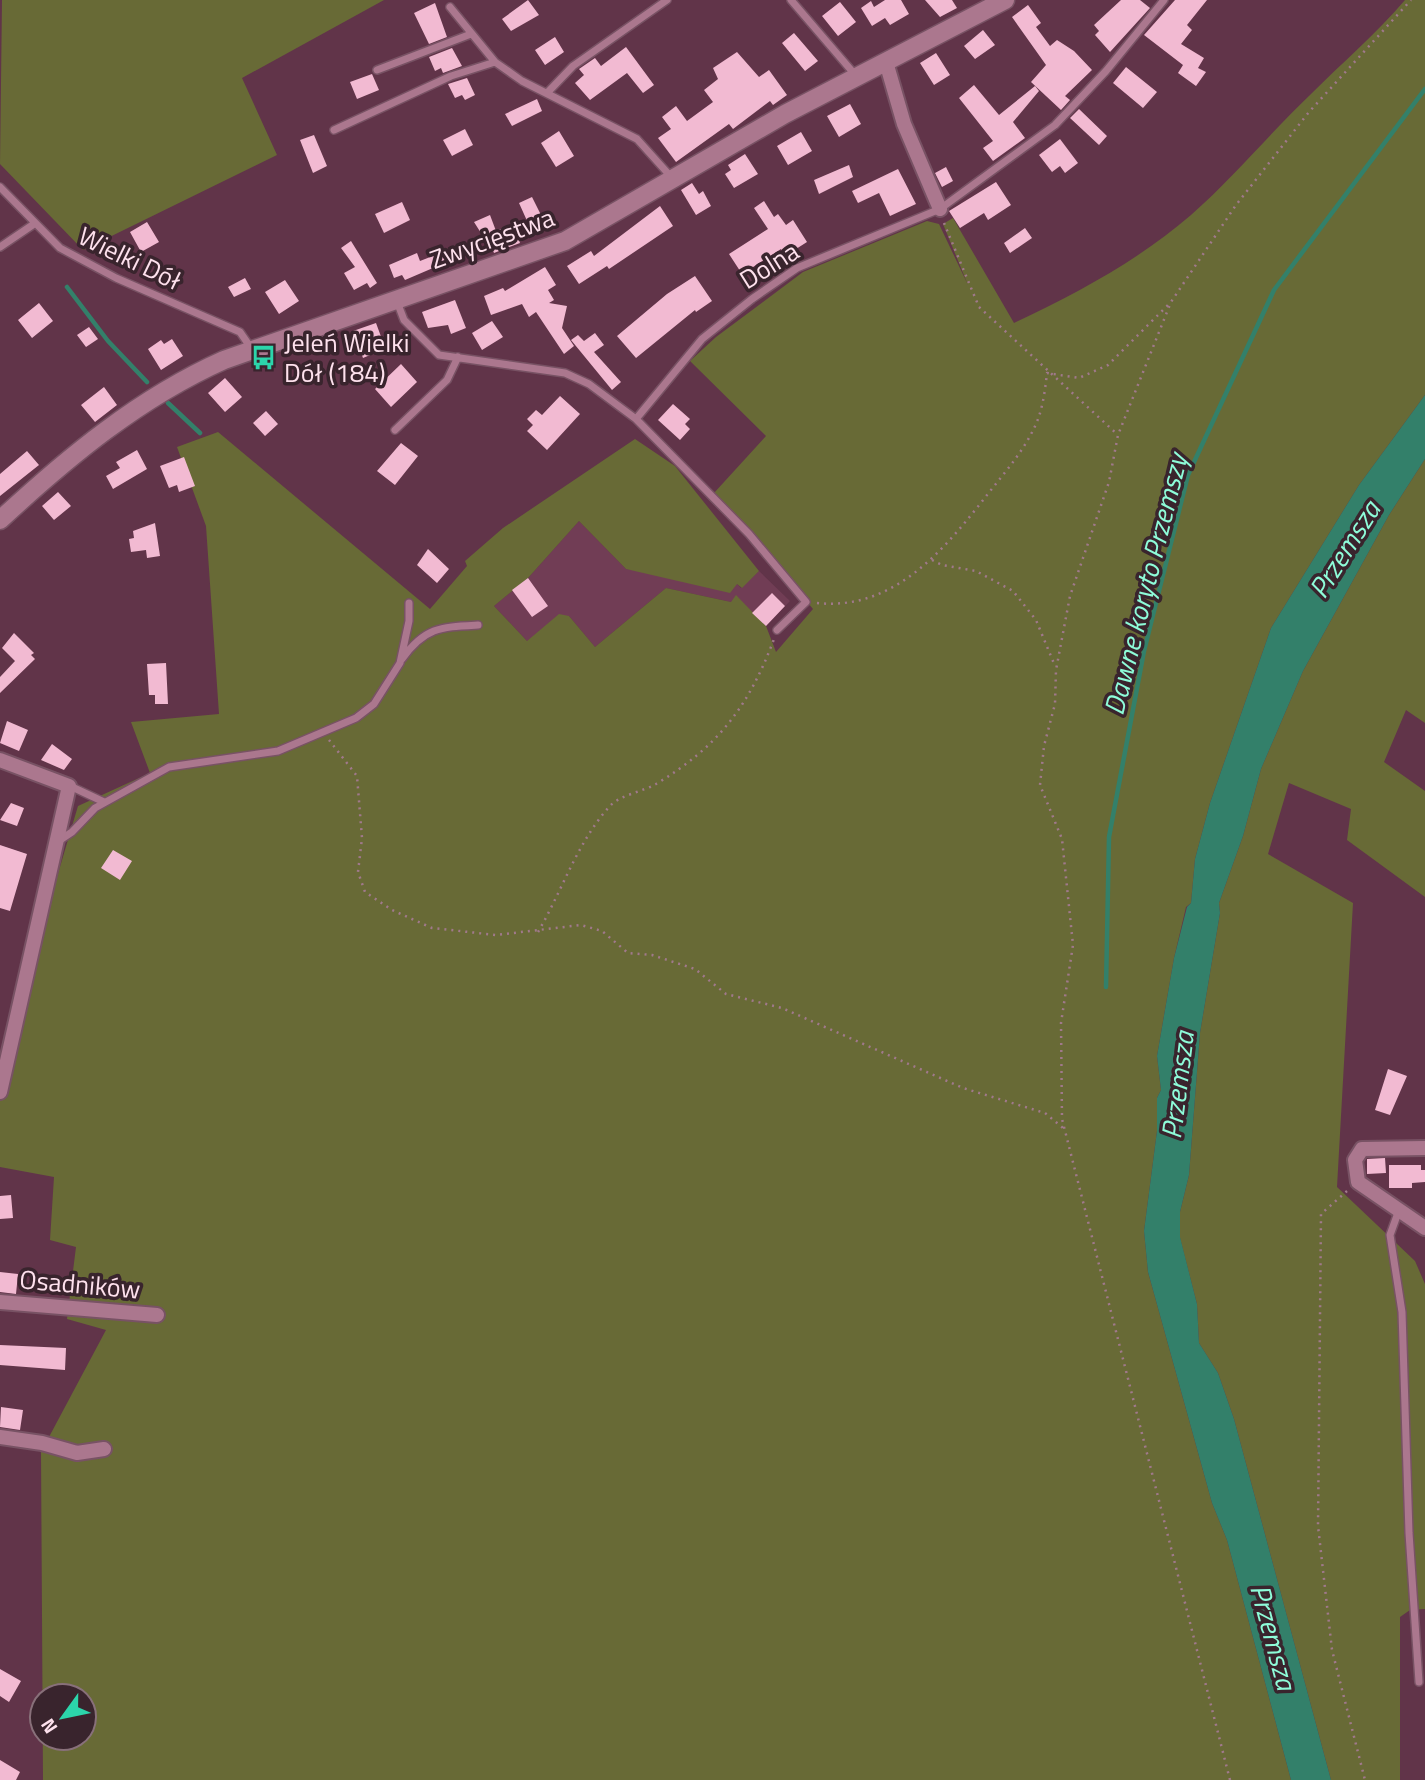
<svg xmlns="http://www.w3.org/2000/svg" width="1425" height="1780" font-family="'Titillium Web',sans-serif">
  <rect width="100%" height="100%" fill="#613449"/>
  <path fill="#713d55" d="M579 521 626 569 737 584 741 588 759 571 790 601 766 626 752 613 731 602 666 588 595 647 569 616 527 641 494 606 528 578Z"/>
  <path fill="#686a36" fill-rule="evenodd" d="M384 0 242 78 277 155 83 250 0 164 2 0Z
    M1405 0H1425V395L1359 485 1271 628 1210 803 1195 859 1191 903 1186 907 1174 958 1157 1056 1161 1090 1157 1098V1131L1144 1231 1148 1272 1212 1503 1227 1540 1291 1780H43L41 1452 106 1330 67 1319 76 1247 50 1240 54 1177 0 1167V1069L78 806 150 773 131 722 219 714 206 526 177 447 218 432 430 609 467 566 465 561 503 528 635 439 675 466 759 571 742 588 737 584 730 593 626 569 579 521 528 578 494 606 527 641 559 614 569 616 595 647 666 588 731 602 736 595 766 626 776 652 813 609 714 493 766 436 690 361 716 337 803 272 927 221 939 224 968 285 943 224 953 218 1014 323C1076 294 1139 260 1191 215 1234 177 1270 133 1311 94 1343 62 1376 34 1405 0ZM42 1696H84V1738H42Z
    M1425 459V723L1406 710 1384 762 1425 791V897L1347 840 1351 809 1289 783 1268 854 1353 903 1337 1187 1415 1261 1425 1284V1609L1410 1610 1400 1617V1780H1331L1234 1419 1218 1373 1199 1343 1197 1304 1180 1238V1212L1189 1175 1200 1033 1220 913 1219 903 1243 836 1261 769 1303 671 1389 515Z"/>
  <path fill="#33806a" d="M1425 395V459L1389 515 1303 671 1261 769 1243 836 1219 903 1220 913 1200 1033 1189 1175 1180 1212V1237L1197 1304 1199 1343 1218 1373 1234 1419 1331 1780H1291L1227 1540 1212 1503 1148 1272 1144 1231 1157 1131V1098L1161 1090 1157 1056 1174 958 1187 907 1191 903 1195 859 1210 803 1271 628 1359 485Z"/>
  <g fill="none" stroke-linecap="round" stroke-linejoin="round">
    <path stroke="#33806a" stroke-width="4.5" d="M67 287 108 341 147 382
      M168 403 200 433
      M1106 987 1109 837 1144 651 1188 475 1274 290 1425 89"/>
  </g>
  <path fill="#f2bad2" d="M528 0 539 15 511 31 502 19Z
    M885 0H901L909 14 890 25 885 18 872 26 861 8 871 1 874 7Z
    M925 0H952L957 8 940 17Z
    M1121 0H1140L1150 8 1110 52 1095 35 1099 31 1094 25Z
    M1175 0H1207L1187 25 1192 30 1181 44 1204 58 1198 68 1206 72 1196 86 1178 73 1183 65 1144 35Z
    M840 2 856 22 838 36 822 16Z
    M435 3 447 37 429 44 414 13Z
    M1028 5 1041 23 1036 27 1050 46 1057 40 1074 51 1092 70 1065 96 1070 100 1061 110 1031 82 1046 65 1012 17Z
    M983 30 995 45 975 59 964 46Z
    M794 33 818 61 805 71 782 43Z
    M555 37 564 52 545 65 535 50Z
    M626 47 654 85 643 93 627 73 590 100 575 83 584 75 579 69 595 58 601 66Z
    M452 48 462 66 443 73 441 68 435 71 429 57Z
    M737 52 759 77 769 70 787 95 773 105 770 101 733 129 729 124 676 162 658 138 671 129 662 117 676 106 687 121 713 102 704 90 718 79 713 68Z
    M936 53 950 75 934 85 920 63Z
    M1126 67 1157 92 1143 108 1113 83Z
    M372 74 379 90 357 99 350 82Z
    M467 78 475 95 465 100 462 95 455 98 448 84Z
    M974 85 999 115 1035 86 1039 91 1013 122 1025 138 993 161 983 148 993 141 959 98Z
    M537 99 542 111 512 126 505 114Z
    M850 104 861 124 839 137 827 116Z
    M1079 109 1107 136 1099 145 1070 118Z
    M465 129 473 145 452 156 443 140Z
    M559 131 574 156 556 167 541 143Z
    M801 132 812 151 788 165 777 146Z
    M314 135 327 166 313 173 300 140Z
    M1060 139 1078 163 1065 173 1060 166 1052 172 1039 155Z
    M745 154 758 174 734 188 725 174 731 170 728 165Z
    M849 165 853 177 819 194 814 180Z
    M946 167 953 181 942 187 935 173Z
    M898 169 916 204 890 216 879 193 858 203 852 191Z
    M996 182 1011 205 988 220 984 213 960 228 949 211Z
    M692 183 699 194 703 191 711 206 696 215 681 190Z
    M532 197 542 217 528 223 519 203Z
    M764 201 774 217 778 214 786 225 793 220 807 242 785 256 781 249 742 274 729 254 768 229 754 208Z
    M402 202 410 220 384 233 375 214Z
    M660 206 673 226 609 269 607 266 579 284 567 266 591 251 594 256Z
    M490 215 496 231 513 224 520 243 494 253 489 240 486 241 474 222Z
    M147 222 159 242 141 252 130 232Z
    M1025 228 1032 238 1010 253 1004 243Z
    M351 241 377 283 370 288 367 283 354 290 344 273 355 267 341 248Z
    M443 252 447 262 405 280 402 275 394 278 389 265 417 253 420 261Z
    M545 267 556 285 548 290 554 300 549 303 567 306 562 328 574 346 564 354 536 312 529 317 522 304 491 315 484 296 503 288 505 291Z
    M695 276 712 301 696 312 695 310 636 358 617 336 667 294Z
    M245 278 251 289 234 297 228 287Z
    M285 280 299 301 279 314 265 292Z
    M455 300 466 328 451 334 448 325 428 328 422 312Z
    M39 303 53 321 32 338 18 320Z
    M492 321 503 337 482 350 472 333Z
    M376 323 383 342 373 345 375 353 363 358 353 331Z
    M89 327 98 339 86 347 77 335Z
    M595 333 604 345 594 352 621 382 612 390 571 340 578 335 584 341Z
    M172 339 183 356 161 370 148 349 161 340 164 344Z
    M401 364 417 382 391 407 375 389Z
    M225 378 242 397 225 412 208 393Z
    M104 387 117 405 95 422 81 405Z
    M560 396 580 414 547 450 527 431 533 425 527 419 536 410 542 415Z
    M673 404 690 419 685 424 690 429 680 440 658 420Z
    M266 411 278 424 265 436 253 423Z
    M401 443 418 456 395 485 377 471Z
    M137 450 147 469 113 489 106 476 120 468 116 462Z
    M27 451 39 465 0 496V474Z
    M184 457 195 486 179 492 177 485 169 488 160 466Z
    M58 492 71 506 54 520 42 506Z
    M155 523 160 556 147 558 146 550 131 552 129 539 134 538 133 531Z
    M428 549 449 569 437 583 417 565Z
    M528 578 548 606 532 617 512 590Z
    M772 593 785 606 766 626 752 613Z
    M14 633 34 653 31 655 35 659 0 693V677L15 661 2 648Z
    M166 663 168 704H155V695H149L147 664Z
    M7 721 28 730 19 751 0 743Z
    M52 744 72 759 64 770 41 760Z
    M11 803 24 808 17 826 0 820Z
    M0 845 27 854 10 911 0 908Z
    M113 850 132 861 120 880 101 868Z
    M1388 1069 1407 1076 1390 1115 1375 1110Z
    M1385 1158 1386 1173 1367 1174V1159Z
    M1389 1165H1421V1170H1425V1182L1412 1183V1188H1389Z
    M11 1195 13 1218 0 1219V1196Z
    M0 1272 18 1274 16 1294 0 1292Z
    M0 1345 66 1348 65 1370 0 1365Z
    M1 1407 23 1410 20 1430 0 1427Z
    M0 1669 21 1681 9 1702 0 1696Z
    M0 1760 20 1772 16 1780H0Z"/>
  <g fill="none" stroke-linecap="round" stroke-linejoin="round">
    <defs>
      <path id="service" d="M791 0 857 77
        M450 7 495 62 522 81 637 139 673 179
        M377 70 471 34
        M548 92 573 66 667 0
        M334 130 451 76 495 62
        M0 187 60 248 116 278 240 332 251 348
        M0 247 34 224
        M396 299 404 320 439 355 565 373 589 384 636 419 702 339 752 299 797 268 940 209 1055 125 1106 71 1164 0
        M636 419 749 534 806 602 777 630
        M395 430 447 380 458 357
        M402 659C425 627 441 627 478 625
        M70 786 104 802
        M57 842 72 832 95 808 169 767 278 751 356 718 374 704 400 663 409 621V603
        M1399 1210 1390 1235 1402 1312 1409 1533 1419 1682"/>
      <path id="minor" d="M886 62 904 124 940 209
        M0 760 69 786 0 1092
        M1425 1148 1362 1149 1355 1160 1358 1182 1425 1228
        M0 1302 157 1315
        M0 1437 42 1443 77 1453 104 1449"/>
      <path id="tertiary" d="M0 520C68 457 139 398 224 360L565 241 785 114 1005 0"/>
    </defs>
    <use href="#service" stroke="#785264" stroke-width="10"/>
    <use href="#minor" stroke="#785264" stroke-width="18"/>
    <use href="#tertiary" stroke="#785264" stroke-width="21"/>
    <path stroke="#a0798b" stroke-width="2.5" stroke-dasharray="2 5" stroke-linecap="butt" d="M944 223 979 307 1118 435
      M932 560 942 565 976 571 1013 591 1036 620 1055 666
      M817 603C894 611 944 550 987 495 1005 472 1024 451 1036 424 1043 408 1045 390 1047 373L1079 378 1108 365 1168 305
      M329 740 357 776 362 838 358 872 365 892 392 910 432 928 496 935 581 925 602 931 628 953 652 955 695 969 726 994 782 1008 963 1088 1045 1113 1063 1128
      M538 932C562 891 577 843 609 807 619 795 642 792 656 784 718 747 749 706 774 639
      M1347 1191 1321 1214 1318 1526 1332 1650 1365 1780
      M1230 1780 1062 1119 1061 1023 1073 945 1062 839 1040 785 1044 746 1055 704 1056 670 1070 596 1109 482 1118 435 1171 302 1236 205 1309 112 1411 0"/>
    <use href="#service" stroke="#ab778e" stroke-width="7"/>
    <use href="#minor" stroke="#ab778e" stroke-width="14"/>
    <use href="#tertiary" stroke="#ab778e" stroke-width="18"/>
  </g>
  <defs>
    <symbol id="bus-bare" viewBox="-9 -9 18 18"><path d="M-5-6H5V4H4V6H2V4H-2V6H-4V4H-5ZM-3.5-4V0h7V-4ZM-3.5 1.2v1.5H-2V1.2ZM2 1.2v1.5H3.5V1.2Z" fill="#2cd5ab" stroke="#39242d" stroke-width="2.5" paint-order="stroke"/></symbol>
  </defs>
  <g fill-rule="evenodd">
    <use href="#bus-bare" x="246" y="340" width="35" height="35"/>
  </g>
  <g text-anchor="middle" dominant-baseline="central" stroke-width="7" stroke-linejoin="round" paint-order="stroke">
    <g font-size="26" fill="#fee1ed" stroke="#39242d">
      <text transform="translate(492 238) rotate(-20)">Zwycięstwa</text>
      <text transform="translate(130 258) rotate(26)">Wielki Dół</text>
      <text transform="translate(769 265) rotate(-32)">Dolna</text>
      <text transform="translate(80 1284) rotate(5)">Osadników</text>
    </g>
    <g font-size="26" fill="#fee1ed" stroke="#39242d" text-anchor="start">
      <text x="284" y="342">Jeleń Wielki<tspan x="284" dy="30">Dół (184)</tspan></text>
    </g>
    <g font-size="28" font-style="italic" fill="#8efcd9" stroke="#39242d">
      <text transform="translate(1344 549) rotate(-58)">Przemsza</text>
      <text transform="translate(1145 584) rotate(-76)">Dawne koryto Przemszy</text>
      <text transform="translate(1177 1085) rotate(-83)">Przemsza</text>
      <text transform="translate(1274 1637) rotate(75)">Przemsza</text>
    </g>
  </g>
  <g transform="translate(63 1717) rotate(237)"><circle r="33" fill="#39242d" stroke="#88707a" stroke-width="2"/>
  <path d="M0-5L12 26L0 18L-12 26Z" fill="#2cd5ab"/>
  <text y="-10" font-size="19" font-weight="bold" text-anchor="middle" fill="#fee1ed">N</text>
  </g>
</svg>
